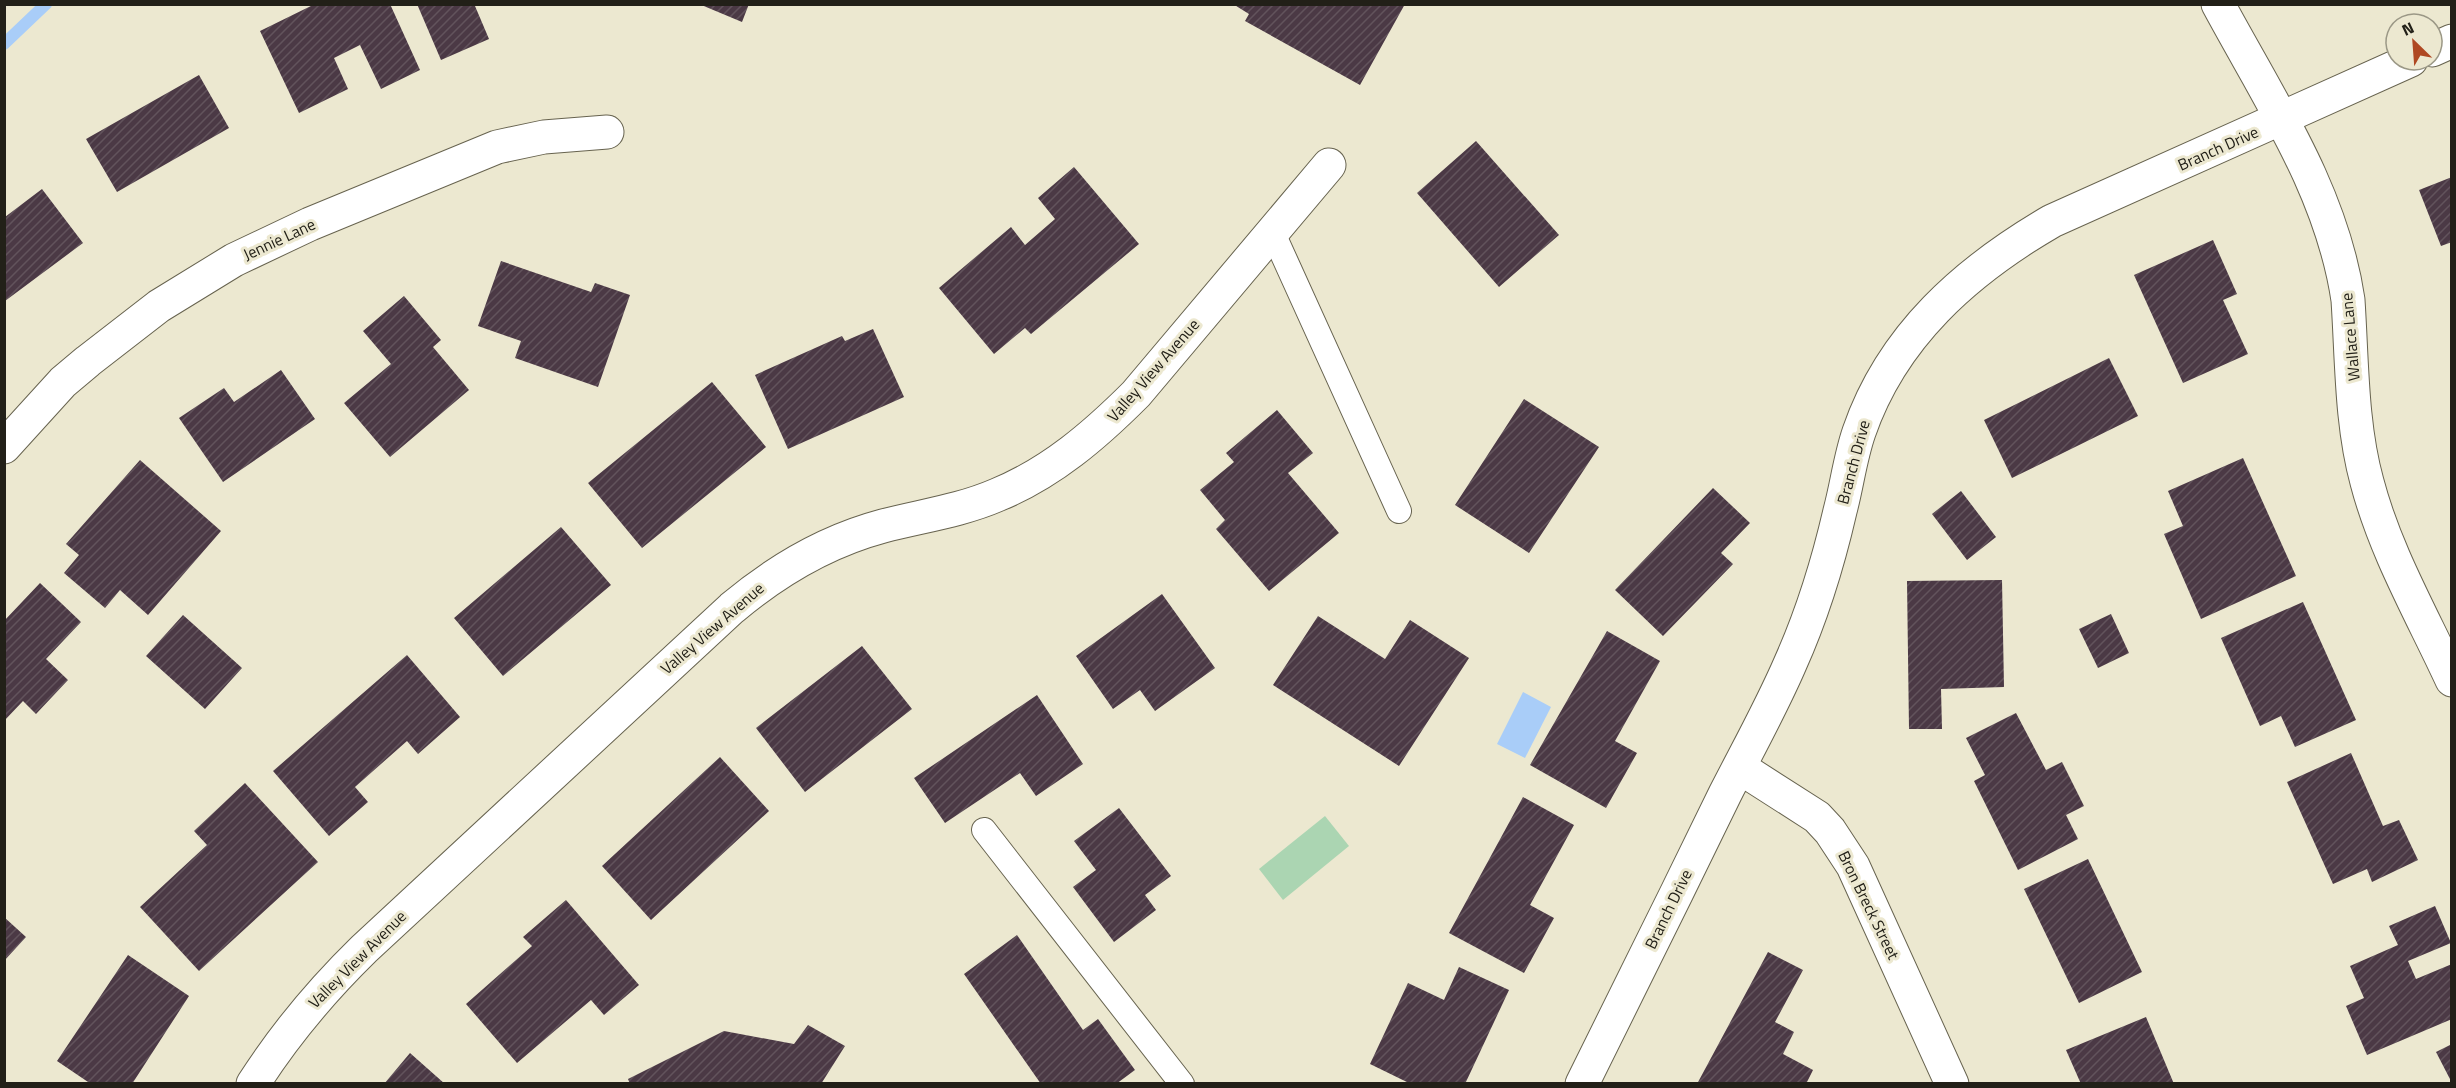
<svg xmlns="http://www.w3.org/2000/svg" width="2456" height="1088" font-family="'Titillium Web',sans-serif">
  <defs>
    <pattern id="building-hatch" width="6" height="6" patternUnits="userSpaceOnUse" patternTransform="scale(1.5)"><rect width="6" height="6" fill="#4b3945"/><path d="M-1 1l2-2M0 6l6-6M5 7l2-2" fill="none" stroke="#62535c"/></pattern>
  </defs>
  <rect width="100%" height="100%" fill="#ece8d0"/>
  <path fill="#abd5b2" d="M1325 816 1349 846 1283 900 1259 869Z"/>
  <path fill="#a9cdf8" d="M1523 692 1551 707 1525 758 1497 744Z"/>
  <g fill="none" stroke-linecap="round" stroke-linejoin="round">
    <path stroke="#a9cdf8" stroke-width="12" d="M4 44 46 4"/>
  </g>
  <path fill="url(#building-hatch)" d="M315 4H390L420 70 381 89 360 45 334 58 348 89 299 113 260 31Z
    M417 4H479L475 6 489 39 441 60Z
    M699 4H749L742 22Z
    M1233 4H1405L1360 85 1245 21 1249 14Z
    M199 75 229 128 117 192 86 139Z
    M1476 141 1559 235 1499 287 1417 193Z
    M1074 167 1139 244 1031 334 1025 328 994 354 939 288 1011 227 1025 245 1055 219 1038 198Z
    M2452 177V242L2441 246 2419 190Z
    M42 189 83 243 5 301V217Z
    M2213 240 2237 294 2223 300 2248 354 2183 383 2134 275Z
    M501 261 591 292 595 283 630 295 598 387 515 358 521 341 478 326Z
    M404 296 441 340 433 347 469 390 390 457 344 403 391 364 363 331Z
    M873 329 904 397 788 449 755 375 842 336 845 341Z
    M2109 358 2138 416 2012 478 1984 420Z
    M281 370 315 419 223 482 179 418 224 388 234 402Z
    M712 382 766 447 642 548 588 483Z
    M1524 399 1599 447 1529 553 1455 505Z
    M1277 410 1313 453 1288 473 1339 533 1269 591 1216 529 1225 520 1200 490 1234 462 1226 453Z
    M2243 458 2296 576 2201 619 2164 534 2183 526 2168 491Z
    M140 460 221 531 148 615 120 590 105 608 64 573 79 555 66 544Z
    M1713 488 1750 523 1721 553 1733 564 1663 636 1615 590Z
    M1961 491 1996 537 1967 560 1932 514Z
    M561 527 611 585 503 676 454 618Z
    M2002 580 2004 687 1941 689 1942 729H1909L1907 581Z
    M40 583 81 622 46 659 68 680 36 714 23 701 4 721V621Z
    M1162 594 1215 668 1155 711 1140 690 1113 709 1076 656Z
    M2303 602 2356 720 2295 747 2281 716 2260 726 2221 638Z
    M2111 614 2129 653 2098 668 2079 629Z
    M183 615 242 668 205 709 146 656Z
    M1318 616 1385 659 1410 620 1469 658 1399 766 1273 685Z
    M1607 631 1660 661 1615 741 1637 753 1606 808 1530 765Z
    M862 646 912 709 805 792 756 728Z
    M407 655 460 717 418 754 407 741 355 787 368 802 329 836 273 771Z
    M1037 695 1083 764 1036 796 1020 773 945 823 914 778Z
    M2016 713 2046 770 2062 762 2084 806 2066 815 2078 839 2018 870 1974 781 1985 775 1966 738Z
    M2351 753 2383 826 2399 820 2418 860 2372 882 2367 869 2333 884 2287 782Z
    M720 757 769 811 651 920 602 866Z
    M245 783 318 862 199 971 140 907 207 845 194 831Z
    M1523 797 1574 825 1530 905 1554 918 1524 973 1449 933Z
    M1119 808 1171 876 1145 895 1156 910 1114 942 1073 887 1096 870 1074 841Z
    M2088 859 2142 972 2079 1003 2024 889Z
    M566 900 639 985 604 1015 591 1000 517 1063 466 1004 532 946 523 937Z
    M2435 906 2451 943 2408 961 2416 979 2452 964V1019L2367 1055 2346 1006 2364 998 2350 966 2398 945 2389 926Z
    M4 917 26 937 4 961Z
    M1017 935 1083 1030 1098 1019 1135 1070 1116 1084H1041L964 974Z
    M1768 952 1803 970 1775 1022 1794 1032 1783 1054 1813 1070 1806 1084H1697Z
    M128 955 189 996 132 1084H91L57 1061Z
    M1459 967 1509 990 1465 1084H1411L1370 1064 1408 983 1444 1000Z
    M2146 1017 2174 1084H2081L2066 1050Z
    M808 1025 845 1046 821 1084H630L628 1079 724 1031 794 1044Z
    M2452 1044V1083L2436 1052Z
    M410 1053 445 1084H384Z"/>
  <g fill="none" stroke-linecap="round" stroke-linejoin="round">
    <defs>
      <path id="service" d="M1272 231 1399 511
        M984 830 1182 1084"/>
      <path id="minor" d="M2218 4C2269 99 2332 191 2348 300 2352 360 2351 424 2367 482 2385 551 2422 615 2452 680
        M2432 50 2452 41
        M4 447 63 382 88 361 159 306 234 260 310 224 497 147 544 137 607 132
        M1739 767 1817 817 1830 831 1853 866 1952 1084
        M253 1084C285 1034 322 990 364 949L732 608C776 571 827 541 883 526 921 516 960 511 997 495 1051 473 1095 435 1136 394L1329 165
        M1582 1084C1630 987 1678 891 1725 794 1747 751 1771 708 1790 664 1812 615 1828 563 1840 511 1847 485 1850 458 1859 432 1892 336 1966 271 2052 221L2411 60"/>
    </defs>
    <use href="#service" stroke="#67634f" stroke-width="26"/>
    <use href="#minor" stroke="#67634f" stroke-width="35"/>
    <use href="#service" stroke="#fff" stroke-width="24"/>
    <use href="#minor" stroke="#fff" stroke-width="33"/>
  </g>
  <g text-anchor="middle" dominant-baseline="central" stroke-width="6" stroke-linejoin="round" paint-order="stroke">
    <g font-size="16" fill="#222018" stroke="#ece8d0">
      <text transform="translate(2218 148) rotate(-24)">Branch Drive</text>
      <text transform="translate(279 239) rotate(-25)">Jennie Lane</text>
      <text transform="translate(2350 337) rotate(-95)">Wallace Lane</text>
      <text transform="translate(1153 370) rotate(-49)">Valley View Avenue</text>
      <text transform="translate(1853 462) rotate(-75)">Branch Drive</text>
      <text transform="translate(712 628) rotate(-41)">Valley View Avenue</text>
      <text transform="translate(1869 905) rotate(64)">Bron Breck Street</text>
      <text transform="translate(1668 909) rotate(-64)">Branch Drive</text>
      <text transform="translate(357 959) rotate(-45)">Valley View Avenue</text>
    </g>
  </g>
  <rect width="2456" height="1088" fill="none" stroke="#222018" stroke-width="12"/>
  <g transform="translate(2414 42) rotate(335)"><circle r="28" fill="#ece8d0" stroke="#9b9886" stroke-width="1.5"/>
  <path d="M0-4.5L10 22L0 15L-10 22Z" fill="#af4822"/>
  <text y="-9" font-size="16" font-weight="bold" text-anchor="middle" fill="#222018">N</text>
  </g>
</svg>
